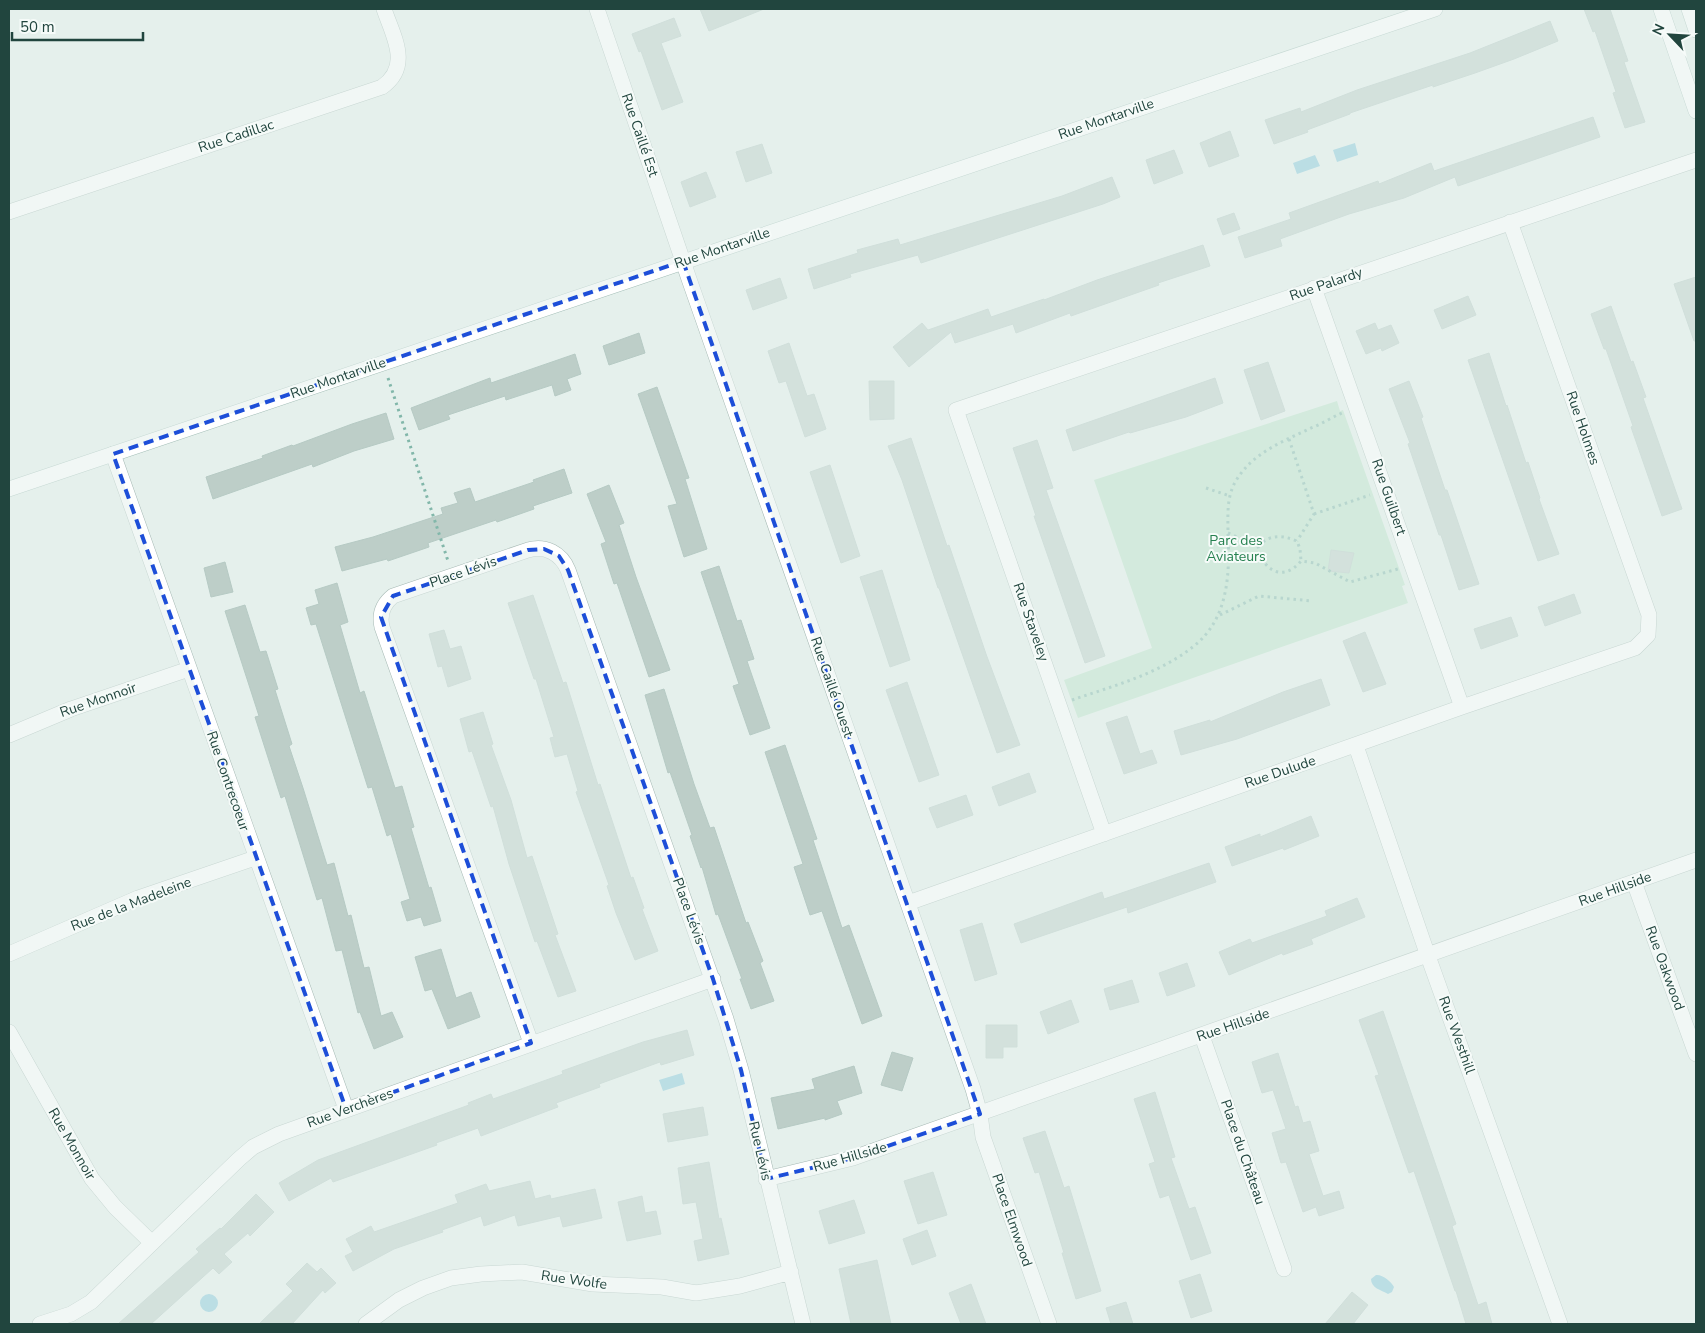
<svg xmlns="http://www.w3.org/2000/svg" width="1705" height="1333" font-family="'Nunito Sans',sans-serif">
  <rect width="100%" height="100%" fill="#e5f0ec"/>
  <path fill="#bce3c9" d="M1337 401 1340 411 1343 410 1405 585 1402 586 1408 603 1078 718 1064 680 1152 648 1094 480Z"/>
  <path fill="#87c7da" d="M1355 143 1358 155 1337 162 1333 150Z
    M1315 155 1320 166 1297 174 1293 163Z
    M682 1073 685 1084 663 1091 659 1080Z
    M1376 1275C1382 1274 1392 1282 1394 1287L1392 1292 1388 1294C1381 1290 1371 1288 1371 1279Z
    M200 1303a9 9 0 1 1 18 0a9 9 0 1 1-18 0Z"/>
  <path fill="#bdcec8" stroke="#b6cac4" d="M700 9H764L709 31Z
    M1584 9H1610L1628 61 1624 62 1645 122 1625 128 1613 93 1616 92 1595 31 1593 32Z
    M674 18 681 36 661 43 683 102 662 110 641 51 639 52 632 34Z
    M1550 21 1558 41 1514 59 1475 73 1433 87V85L1350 113V114L1307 130 1308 132 1274 144 1265 120 1300 108 1301 112 1357 90 1470 53Z
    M1593 117 1600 137 1458 186 1455 177 1404 198 1349 214 1280 239 1282 246 1245 258 1238 237 1291 219 1289 213 1378 181 1379 184 1431 163 1434 171Z
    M1230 131 1239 156 1209 167 1200 143Z
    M762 144 772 173 746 182 736 152Z
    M1174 150 1183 173 1154 184 1146 160Z
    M706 172 716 197 690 207 681 182Z
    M1112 177 1120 197 1103 204 921 263 918 255 850 274 851 277 814 289 808 269 858 253 857 250 898 239 900 245 1062 196Z
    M1234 213 1240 229 1223 235 1217 219Z
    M1203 245 1210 266 1158 283 1159 285 1071 316 1070 313 1016 333 1013 324 955 343 951 332 909 367 893 347 922 323 928 330 988 309 991 317 1044 299V300L1097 280Z
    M1696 277V341H1694L1674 284Z
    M780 278 787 298 753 310 746 290Z
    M1468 296 1476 315 1442 329 1434 310Z
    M1611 306 1631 362 1633 361 1646 397 1643 398 1682 509 1662 516 1631 427 1633 426 1606 349H1604L1591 314Z
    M1375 323 1378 330 1391 325 1399 343 1382 351 1381 348 1366 354 1356 331Z
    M639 333 645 353 609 365 603 346Z
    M789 343 807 396 814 394 826 429 805 437 786 381 779 383 768 351Z
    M1489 353 1506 406 1507 405 1526 463 1528 462 1540 498 1539 499 1559 554 1538 561 1468 360Z
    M575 354 581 374 567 379 571 390 555 396 552 385 506 400 505 396 448 415 450 419 419 430 411 408 490 378 491 383Z
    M1268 362 1285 411 1261 420 1244 370Z
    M1215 378 1223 403 1186 417 1130 433 1129 432 1073 451 1066 430Z
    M869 381H894V419L870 420Z
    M1409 381 1423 417 1421 418 1445 490H1447L1479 584 1459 590 1441 535H1439L1408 444 1410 443 1389 389Z
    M657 387 689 478 685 479 707 549 684 557 668 506 677 504 638 394Z
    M386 413 394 439 354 451 313 467 312 464 213 499 206 477 263 458 262 456 292 445 293 446 352 424Z
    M911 438 947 546 949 545 986 654 1020 745 997 753 939 588H938L902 480 888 446Z
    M1037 440 1053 488 1046 490 1105 656 1085 663 1034 516H1036L1013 448Z
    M830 465 860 556 841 563 810 472Z
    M564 469 572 493 533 506 534 509 497 522 496 520 428 543 429 547 388 561 387 559 342 571 335 547 373 537 443 514 441 508 458 503 454 493 470 488 475 502 534 482 533 480Z
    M609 485 624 523 619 525 636 577 670 670 649 677 617 583 614 584 601 544 606 542 587 494Z
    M1331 550 1354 553 1349 573 1328 571Z
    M225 562 233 592 211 597 204 568Z
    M719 566 737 621 741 620 754 659 747 661 770 728 750 735 733 686 739 684 701 572Z
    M882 570 910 660 890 667 860 577Z
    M337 583 348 622 340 625 360 693 364 691 395 788 402 786 414 827 411 828 429 888 431 887 441 921 424 926 421 917 407 921 401 902 410 899 391 834 387 836 372 787 368 788 316 624 311 625 306 608 319 604 315 590Z
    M1574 594 1581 613 1545 626 1538 607Z
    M533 595 563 683 566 682 598 785 600 784 631 878 633 877 644 908 642 909 658 951 635 960 616 913 607 886 609 885 576 792 578 791 567 754 555 757 550 738 554 737 536 679H534L508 603Z
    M245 605 260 652 266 651 278 689 275 690 292 744 289 746 303 788 327 865 334 863 348 916 351 915 364 968 369 967 381 1016 392 1012 403 1037 374 1049 360 1012 358 1013 342 950 336 951 322 898 317 900 285 796 281 798 255 717 259 716 225 611Z
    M1511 617 1518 636 1481 649 1474 629Z
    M444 630 450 649 461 646 471 679 448 687 442 666 438 667 429 634Z
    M1365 632 1386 684 1363 692 1343 641Z
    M1321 679 1330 705 1237 739 1181 755 1174 731 1210 720V722L1283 692Z
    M907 682 939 775 919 782 886 690Z
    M664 689 694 784 710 828 714 827 746 923 748 922 763 961 760 963 774 1001 751 1009 740 979H742L718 914 716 915 702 867 701 868 690 836 692 835 670 772 668 773 645 695Z
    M483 712 493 744 491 745 511 800 527 858 532 856 558 934 555 935 576 991 558 997 537 941 535 942 509 864 493 806 491 807 472 751 469 752 460 719Z
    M1127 716 1140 754 1152 750 1157 763 1124 774 1106 723Z
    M785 745 817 839 813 840 842 928 849 925 882 1016 862 1024 822 911 810 915 794 867 803 864 765 752Z
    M1029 773 1036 792 999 806 992 787Z
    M966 795 973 815 937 828 929 808Z
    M1311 816 1319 836 1284 850 1283 848 1232 866 1225 847 1260 834V837Z
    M1209 863 1216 882 1128 913 1127 907 1021 943 1014 924 1102 892 1104 899Z
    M1357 898 1365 917 1311 939 1313 944 1283 955 1282 953 1229 975 1219 952 1250 939 1252 943 1327 916 1325 911Z
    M982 923 997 974 975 981 960 930Z
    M441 949 456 998 471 992 480 1017 448 1029 432 989 425 991 415 957Z
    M1187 963 1195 986 1167 996 1159 973Z
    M1132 980 1139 1002 1110 1010 1104 989Z
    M1071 1000 1079 1022 1048 1034 1040 1012Z
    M1383 1011 1456 1224 1452 1226 1478 1305 1486 1302 1492 1324H1466L1456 1291H1455L1414 1171 1409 1173 1375 1076 1379 1075 1359 1020Z
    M986 1025H1017V1047H1003V1058H986Z
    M687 1030 694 1055 661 1065 660 1062 599 1084 600 1087 556 1103 558 1107 481 1136 478 1128 436 1143 437 1145 333 1182 331 1178 289 1201 279 1183 318 1160 469 1105 468 1103 491 1094 493 1099 563 1074 562 1071 643 1042Z
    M892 1052 913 1058 902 1091 881 1085Z
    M1278 1053 1295 1107 1298 1106 1303 1123 1310 1121 1319 1151 1309 1154 1323 1196 1339 1191 1344 1208 1319 1216 1316 1207 1303 1212 1286 1162 1281 1163 1272 1133 1286 1129 1273 1090 1262 1093 1252 1062Z
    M854 1066 862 1093 837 1101 842 1114 825 1120V1118L778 1129 771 1098 815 1089 812 1079Z
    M1155 1092 1175 1157 1171 1158 1189 1209 1195 1207 1211 1253 1191 1260 1169 1195 1160 1198 1149 1164 1155 1162 1134 1099Z
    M703 1107 708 1135 668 1142 663 1114Z
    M1045 1131 1064 1188 1069 1186 1101 1291 1076 1299 1062 1253H1064L1039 1172 1035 1173 1023 1138Z
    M709 1162 719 1219 721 1218 729 1254 698 1261 694 1241 703 1239 696 1202 683 1204 678 1168Z
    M933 1172 947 1215 918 1224 904 1181Z
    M530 1181 535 1199 550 1195 551 1199 595 1189 602 1218 563 1227 560 1216 518 1226 515 1215 484 1226 481 1216 442 1230 443 1232 394 1249 353 1271 345 1256 353 1252 346 1239 371 1226 374 1232 458 1203 455 1195 486 1184 489 1191Z
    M256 1194 274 1212 250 1236 248 1233 224 1254 232 1262 219 1274 213 1268 151 1324H118L199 1252 196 1249 220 1228 221 1229Z
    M642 1196 645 1213 656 1211 661 1234 627 1241 618 1202Z
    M854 1200 865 1233 829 1244 819 1211Z
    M927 1230 936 1256 912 1265 903 1239Z
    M877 1260 891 1324H851L839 1269Z
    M307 1263 317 1272 321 1268 336 1283 325 1293 323 1290 292 1324H259L293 1291 286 1284Z
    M1200 1274 1212 1311 1191 1318 1179 1281Z
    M971 1284 986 1324H961L949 1293Z
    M1352 1292 1368 1305 1353 1324H1325Z
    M1126 1302 1133 1324H1111L1106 1308Z"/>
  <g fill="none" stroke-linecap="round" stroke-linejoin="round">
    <defs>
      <path id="street" d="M597 9 689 279 973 1089 980 1114 983 1137 1049 1324
        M9 212 382 87C412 66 393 36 384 9
        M1314 288 1462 707
        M113 454 346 1109
        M9 735 71 709 189 669
        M1356 746 1428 956 1560 1324
        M1104 834 956 410 1696 160
        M1634 882 1696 1054
        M908 903 1462 707 1635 648 1648 635 1649 615 1510 222
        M9 954 138 898 255 858
        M9 1032 92 1179 115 1207 152 1243
        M1202 1036 1284 1269
        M531 1043 382 627C379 614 383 604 393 596L528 550C545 545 561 553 568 570L726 1019 741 1070 803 1324
        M766 1179 853 1158 1696 860
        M40 1324 71 1314 91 1302 239 1159 253 1147 279 1134 713 979
        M366 1324 399 1300 423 1288 451 1278 481 1274 522 1272 593 1284 662 1287 696 1293 740 1286 791 1272"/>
      <path id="secondary" d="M1661 9 1696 111
        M1689 9 1696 30
        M9 489 1435 9"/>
    </defs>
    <use href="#street" stroke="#a6b9b4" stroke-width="16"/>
    <use href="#secondary" stroke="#a2bdb6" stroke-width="16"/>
    <path stroke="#82b7aa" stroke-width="3" stroke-dasharray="2.5 4" stroke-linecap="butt" d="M388 378 448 561
      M1289 439 1314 514 1297 541
      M1206 488 1230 496
      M1314 514 1370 495
      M1228 533 1258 546C1262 570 1283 583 1301 561L1315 563 1350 582 1398 569
      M1258 546C1270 534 1282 535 1297 541L1300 549 1301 561
      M1220 615 1259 596 1312 601
      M1072 700C1113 686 1159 674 1194 646 1228 619 1230 575 1228 534 1228 515 1226 496 1237 479 1254 452 1284 441 1311 428 1322 424 1332 417 1342 413"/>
    <use href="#street" stroke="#fff" stroke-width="15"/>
    <use href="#secondary" stroke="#fff" stroke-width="15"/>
  </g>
  <path d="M0 0H1705V1333H0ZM683 261 980 1114 853 1158 766 1179 741 1070 713 979 568 570 559 556 544 549 528 550 393 596 381 617 531 1043 346 1109 113 454Z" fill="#e5f0ec" fill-opacity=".55" fill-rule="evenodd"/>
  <path fill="none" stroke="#1d4ed8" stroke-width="4" stroke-dasharray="10 6" stroke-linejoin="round" d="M683 261 980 1114 853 1158 766 1179 741 1070 713 979 568 570 559 556 544 549 528 550 393 596 381 617 531 1043 346 1109 113 454Z"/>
  <g text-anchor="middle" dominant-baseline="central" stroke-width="4" stroke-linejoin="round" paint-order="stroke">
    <g font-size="14" fill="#21453e" stroke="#f6fbf9">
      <text transform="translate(1106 119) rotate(-19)">Rue Montarville</text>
      <text transform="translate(640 135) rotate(71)">Rue Caillé Est</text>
      <text transform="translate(236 136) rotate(-18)">Rue Cadillac</text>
      <text transform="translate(722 248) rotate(-19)">Rue Montarville</text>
      <text transform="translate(1326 284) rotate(-19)">Rue Palardy</text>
      <text transform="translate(338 378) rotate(-19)">Rue Montarville</text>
      <text transform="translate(1583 428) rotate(71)">Rue Holmes</text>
      <text transform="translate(1389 497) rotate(71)">Rue Guilbert</text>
      <text transform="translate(463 572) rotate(-19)">Place Lévis</text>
      <text transform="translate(1031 622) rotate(71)">Rue Staveley</text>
      <text transform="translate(832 687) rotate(71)">Rue Caillé Ouest</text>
      <text transform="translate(98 700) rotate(-19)">Rue Monnoir</text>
      <text transform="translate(1280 772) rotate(-19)">Rue Dulude</text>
      <text transform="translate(228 781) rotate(71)">Rue Contrecoeur</text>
      <text transform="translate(1615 889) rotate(-20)">Rue Hillside</text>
      <text transform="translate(131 904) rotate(-21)">Rue de la Madeleine</text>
      <text transform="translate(689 911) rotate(70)">Place Lévis</text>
      <text transform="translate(1665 968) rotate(70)">Rue Oakwood</text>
      <text transform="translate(1233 1025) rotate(-19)">Rue Hillside</text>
      <text transform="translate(1457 1035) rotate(70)">Rue Westhill</text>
      <text transform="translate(350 1108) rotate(-20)">Rue Verchères</text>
      <text transform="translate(72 1144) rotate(60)">Rue Monnoir</text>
      <text transform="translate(760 1151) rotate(77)">Rue Lévis</text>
      <text transform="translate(1243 1152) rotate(71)">Place du Château</text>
      <text transform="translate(850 1157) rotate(-16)">Rue Hillside</text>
      <text transform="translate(1012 1220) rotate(71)">Place Elmwood</text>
      <text transform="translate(574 1280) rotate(8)">Rue Wolfe</text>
    </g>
    <g font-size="14" fill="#268150" stroke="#f6fbf9">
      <text x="1236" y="540">Parc des<tspan x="1236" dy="16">Aviateurs</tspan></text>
    </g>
  </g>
  <rect width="1705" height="1333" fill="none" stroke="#21453e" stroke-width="20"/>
  <g transform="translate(1670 35) rotate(295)" stroke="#f6fbf9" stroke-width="4" paint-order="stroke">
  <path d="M0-4L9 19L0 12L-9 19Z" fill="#21453e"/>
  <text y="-8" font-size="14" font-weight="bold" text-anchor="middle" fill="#21453e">N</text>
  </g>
  <path d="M12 32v8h131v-8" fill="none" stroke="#21453e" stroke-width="2.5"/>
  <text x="20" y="32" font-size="15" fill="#21453e" stroke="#f6fbf9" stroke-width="4" paint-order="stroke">50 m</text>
</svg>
